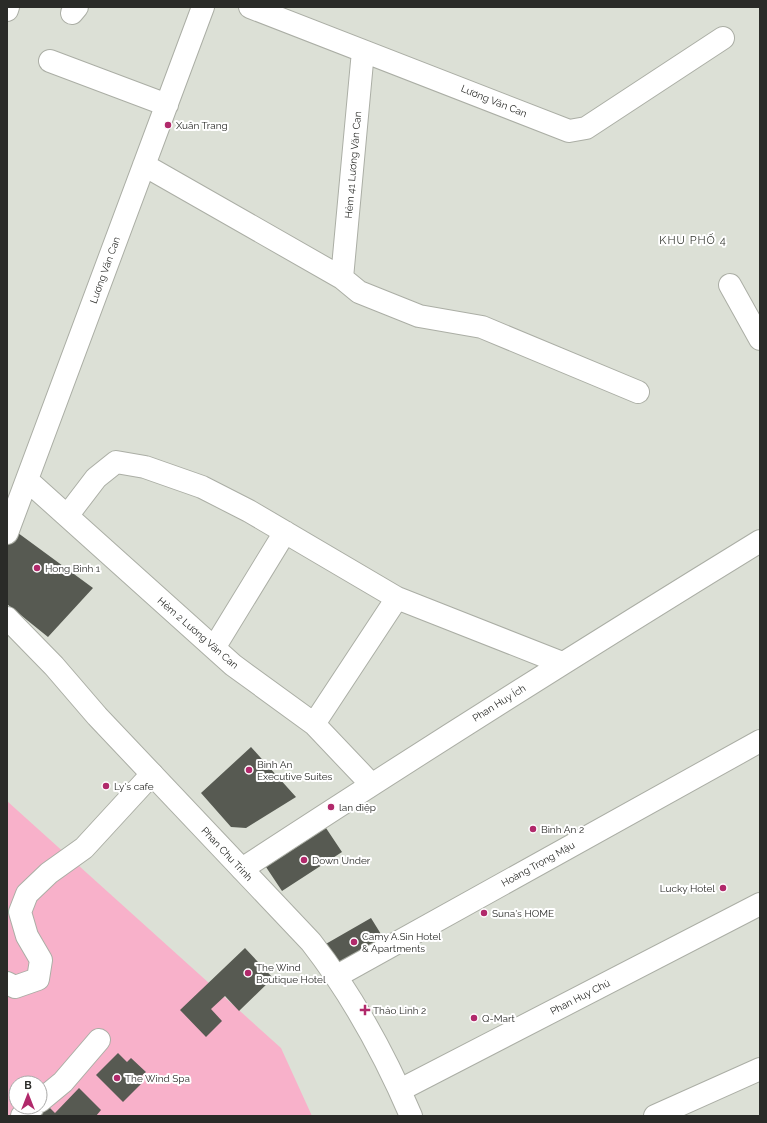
<svg xmlns="http://www.w3.org/2000/svg" width="767" height="1123" font-family="Raleway,sans-serif">
  <rect width="100%" height="100%" fill="#dce0d6"/>
  <path fill="#f8b1ca" fill-rule="evenodd" d="M7 801 281 1048 312 1116H7ZM16 1083H40V1107H16Z"/>
  <path fill="#575a52" d="M14 530 93 588 48 637 7 604V548Z
    M251 747 296 797 246 828 231 827 201 793Z
    M326 828 342 852 282 891 266 867Z
    M371 918 384 939 336 967 324 945Z
    M245 948 273 978 239 1011 225 996 211 1009 222 1021 206 1037 180 1010Z
    M118 1053 127 1062 131 1058 146 1072 139 1078 143 1082 123 1102 96 1075Z
    M79 1088 101 1110 96 1116H29L42 1100 55 1113Z"/>
  <g fill="none" stroke-linecap="round" stroke-linejoin="round">
    <defs>
      <path id="minor" d="M250 7 569 131 586 128 723 38
        M7 10 8 7
        M72 13 77 7
        M50 61 167 105
        M144 165 342 278 359 292 419 316 482 327 638 392
        M342 278 363 51
        M730 285 760 339
        M27 480 233 665 314 724 371 784
        M67 516 96 478 116 462 145 467 202 487 249 511 397 598 562 663
        M7 533 203 7
        M214 648 285 532
        M314 724 397 598
        M242 869C413 757 586 648 760 541
        M337 976 760 741
        M7 983 15 987 38 979 41 960 27 936 20 912 27 894 49 873 84 848 152 774
        M400 1090 760 904
        M40 1101 63 1082 99 1040
        M22 1116 33 1107
        M655 1116 760 1069"/>
      <path id="major" d="M7 618 54 666 97 716 311 942C353 996 384 1053 411 1116"/>
    </defs>
    <use href="#minor" stroke="#abaea5" stroke-width="24"/>
    <use href="#major" stroke="#abaea5" stroke-width="24"/>
    <use href="#minor" stroke="#fff" stroke-width="22"/>
    <use href="#major" stroke="#fff" stroke-width="22"/>
  </g>
  <g fill="#b1296b" stroke="#fff" stroke-width="1.5">
    <circle cx="168" cy="125" r="4"/>
    <circle cx="37" cy="568" r="4"/>
    <circle cx="249" cy="770" r="4"/>
    <circle cx="106" cy="786" r="4"/>
    <circle cx="331" cy="807" r="4"/>
    <circle cx="533" cy="829" r="4"/>
    <circle cx="304" cy="860" r="4"/>
    <circle cx="723" cy="888" r="4"/>
    <circle cx="484" cy="913" r="4"/>
    <circle cx="354" cy="942" r="4"/>
    <circle cx="248" cy="973" r="4"/>
    <path d="M363 1004h4v4h4v4h-4v4h-4v-4h-4v-4h4z"/>
    <circle cx="474" cy="1018" r="4"/>
    <circle cx="117" cy="1078" r="4"/>
  </g>
  <g text-anchor="middle" dominant-baseline="central" stroke-width="4" stroke-linejoin="round" paint-order="stroke">
    <g font-size="10" fill="#2a2b28" stroke="#fff">
      <text transform="translate(494 101) rotate(22)">Lương Văn Can</text>
      <text transform="translate(353 165) rotate(-85)">Hẻm 41 Lương Văn Can</text>
      <text transform="translate(105 270) rotate(-70)">Lương Văn Can</text>
      <text transform="translate(198 633) rotate(41)">Hẻm 2 Lương Văn Can</text>
      <text transform="translate(499 703) rotate(-32)">Phan Huy Ích</text>
      <text transform="translate(227 854) rotate(47)">Phan Chu Trinh</text>
      <text transform="translate(538 864) rotate(-29)">Hoàng Trọng Mậu</text>
      <text transform="translate(580 997) rotate(-27)">Phan Huy Chú</text>
    </g>
    <g font-size="10" fill="#2a2b28" stroke="#fff" text-anchor="start">
      <text x="176" y="125">Xuân Trang</text>
      <text x="45" y="568">Hong Binh 1</text>
      <text x="257" y="764">Binh An<tspan x="257" dy="12">Executive Suites</tspan></text>
      <text x="114" y="786">Ly's cafe</text>
      <text x="339" y="807">lan điệp</text>
      <text x="541" y="829">Binh An 2</text>
      <text x="312" y="860">Down Under</text>
      <text x="715" y="888" text-anchor="end">Lucky Hotel</text>
      <text x="492" y="913">Suna's HOME</text>
      <text x="362" y="936">Camy A.Sin Hotel<tspan x="362" dy="12">&amp; Apartments</tspan></text>
      <text x="256" y="967">The Wind<tspan x="256" dy="12">Boutique Hotel</tspan></text>
      <text x="373" y="1010">Thảo Linh 2</text>
      <text x="482" y="1018">Q-Mart</text>
      <text x="125" y="1078">The Wind Spa</text>
    </g>
    <g font-size="11" letter-spacing="1" fill="#33362f" stroke="#fff">
      <text x="693" y="240">KHU PHỐ 4</text>
    </g>
  </g>
  <rect width="767" height="1123" fill="none" stroke="#2a2b28" stroke-width="16"/>
  <g transform="translate(28 1095)"><circle r="19" fill="#ffffff" stroke="#aaaaa9"/>
  <path d="M0-3L7 15L0 10L-7 15Z" fill="#b1296b"/>
  <text y="-6" font-size="11" font-weight="bold" text-anchor="middle" fill="#2a2b28">B</text>
  </g>
</svg>
